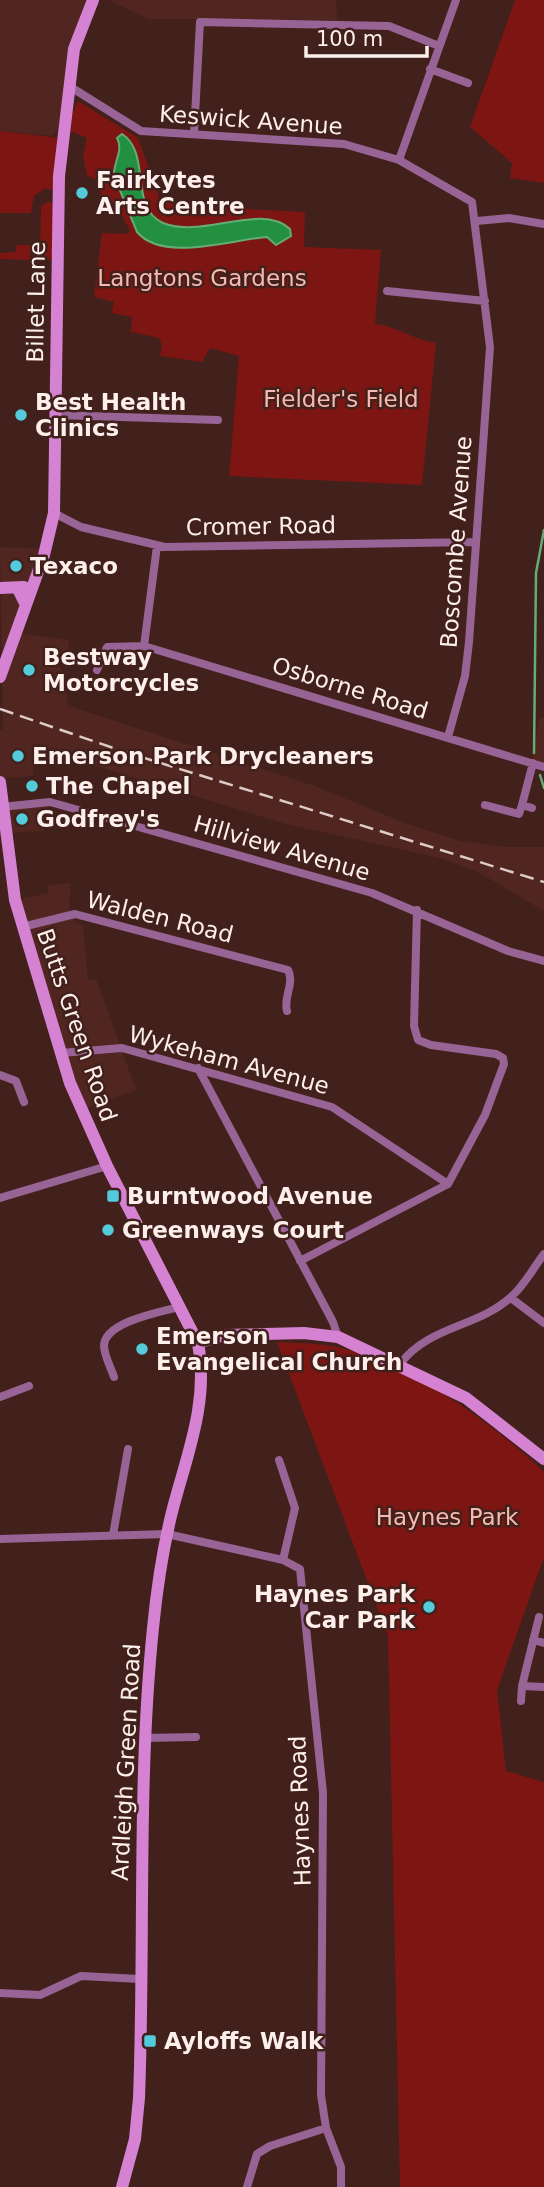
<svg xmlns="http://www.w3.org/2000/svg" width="544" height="2187" font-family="'DejaVu Sans',sans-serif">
  <rect width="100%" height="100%" fill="#42201b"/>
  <path fill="#512621" d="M0 0H89L68 74 58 131 52 136 0 131Z
    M109 0H336L337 20 148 19Z
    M0 547 46 549 18 633 69 640 67 659 58 658 69 706 315 786 405 823 460 841 505 847H544V911L478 872 440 858 286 824 63 756 59 768 33 762V776L0 778V730L3 729Z
    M539 718H544V767L533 763Z
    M50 802 44 831 4 833 1 807Z
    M71 883 69 907 75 922 83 926 88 979 97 981 136 1090 80 1110 15 900 48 893V885Z"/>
  <path fill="#7d1612" d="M515 0H544V183L510 178 512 163 470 127Z
    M78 101 138 138 160 200 204 207 305 212 304 247 381 250 375 324C397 326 414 340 436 343L422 485 229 476 239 356 210 348 202 362 160 356 162 345 159 338 131 332 132 317 112 313 114 302 94 297 102 233 127 234 130 231 116 204H105L100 197 102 182 87 176 83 156 87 138 71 131 72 115Z
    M0 131 59 138 55 190 44 189 34 196 31 213H0Z
    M49 201 53 204V258L45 261 40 255 41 206Z
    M16 245H30V260L0 259V253L16 252Z
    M277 1342C297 1343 318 1343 337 1347 411 1364 490 1421 544 1472V1557L497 1690 506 1771 544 1782V2187H400L388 1636Z"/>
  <path fill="#239041" stroke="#64ac74" stroke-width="2" d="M122 134C152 153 128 207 163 223 201 239 261 202 290 229L291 236 276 245 267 237C233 239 163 263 137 232L114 176C113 162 124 151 117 138Z"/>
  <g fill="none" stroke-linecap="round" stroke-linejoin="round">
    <path stroke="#64ac74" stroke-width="2.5" d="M534 753 536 573 544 530
      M540 775 544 788"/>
    <path stroke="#976495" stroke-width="8" d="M430 69 468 83
      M69 86 141 131 344 144 399 160 472 202 490 347 469 642 465 676 448 737
      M194 134 200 22 389 26 439 46
      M399 160 456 0
      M477 221 509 218 544 224
      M387 291 485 301
      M55 415 218 420
      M54 513 81 527 165 547 475 542
      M144 646 157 546
      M97 670 107 647 144 646 544 767
      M485 805 519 814 522 805 532 808
      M522 805 533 763
      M1 807 50 802 372 893 508 951 544 961
      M22 927 75 914 288 970C295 983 283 997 287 1011
      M61 1053 122 1048 332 1107 448 1184
      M198 1068 333 1322 338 1337
      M0 1075 16 1081 24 1102
      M0 1198 107 1166
      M300 1261 448 1184 485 1115 504 1064 503 1058 496 1054 431 1045 418 1040 414 1026 417 910
      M511 1298 544 1323
      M400 1364C430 1325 477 1328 511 1297 524 1286 534 1267 544 1254
      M114 1377C111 1368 104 1355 104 1346 104 1322 160 1312 179 1307
      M0 1397 29 1386
      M279 1460 295 1508 283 1560
      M113 1535 128 1449
      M0 1539 167 1534 283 1560 300 1569 323 1793 321 2095 326 2128 341 2167V2187
      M533 1640 544 1643
      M522 1686 544 1687
      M521 1701 522 1686 539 1617
      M144 1738 196 1737
      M0 1993 40 1995 81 1976 140 1979
      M247 2187 257 2154 270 2146 326 2128"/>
    <path stroke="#d582d2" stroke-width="12" d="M0 588 24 587
      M26 605 44 555 54 513 59 176 74 49 93 0
      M0 677 26 605 18 589
      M0 782 15 900 70 1083 107 1166 198 1343C209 1400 188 1452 173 1508 163 1547 157 1587 153 1628 137 1784 145 1941 139 2098L135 2139 122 2187
      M198 1343 224 1335 304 1333 338 1337 466 1398 544 1459"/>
    <path stroke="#ddcbc8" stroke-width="2.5" stroke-dasharray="14 7" stroke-linecap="butt" d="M0 709 125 752 544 882"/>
  </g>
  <g fill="#53cbdb" stroke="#42201b" stroke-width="2.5">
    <circle cx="82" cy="193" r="7"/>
    <circle cx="21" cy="415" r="7"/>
    <circle cx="16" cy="566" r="7"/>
    <circle cx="29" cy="670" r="7"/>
    <circle cx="18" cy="756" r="7"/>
    <circle cx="32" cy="786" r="7"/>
    <circle cx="22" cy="819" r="7"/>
    <rect x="106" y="1189" width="14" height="14" rx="3.5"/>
    <circle cx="108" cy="1230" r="7"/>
    <circle cx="142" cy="1349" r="7"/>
    <circle cx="429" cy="1607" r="7"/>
    <rect x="143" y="2034" width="14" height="14" rx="3.5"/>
  </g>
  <g text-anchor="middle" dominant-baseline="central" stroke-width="5" stroke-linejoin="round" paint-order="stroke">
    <g font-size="23" fill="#fdefec" stroke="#42201b">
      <text transform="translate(251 120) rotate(4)">Keswick Avenue</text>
      <text transform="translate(36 302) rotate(-89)">Billet Lane</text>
      <text transform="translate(261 526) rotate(-1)">Cromer Road</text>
      <text transform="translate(456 542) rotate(-86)">Boscombe Avenue</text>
      <text transform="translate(350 688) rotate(17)">Osborne Road</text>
      <text transform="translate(282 848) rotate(16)">Hillview Avenue</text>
      <text transform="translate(160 917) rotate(14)">Walden Road</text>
      <text transform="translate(77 1025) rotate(71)">Butts Green Road</text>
      <text transform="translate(229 1060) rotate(15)">Wykeham Avenue</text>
      <text transform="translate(126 1762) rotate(-87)">Ardleigh Green Road</text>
      <text transform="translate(300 1811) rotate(-92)">Haynes Road</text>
    </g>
    <g font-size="23" font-weight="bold" fill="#fdefec" stroke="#42201b" text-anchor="start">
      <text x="96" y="180">Fairkytes<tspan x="96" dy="26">Arts Centre</tspan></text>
      <text x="35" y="402">Best Health<tspan x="35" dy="26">Clinics</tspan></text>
      <text x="30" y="566">Texaco</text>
      <text x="43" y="657">Bestway<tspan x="43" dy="26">Motorcycles</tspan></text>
      <text x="32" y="756">Emerson Park Drycleaners</text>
      <text x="46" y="786">The Chapel</text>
      <text x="36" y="819">Godfrey's</text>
      <text x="127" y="1196">Burntwood Avenue</text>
      <text x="122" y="1230">Greenways Court</text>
      <text x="156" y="1336">Emerson<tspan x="156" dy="26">Evangelical Church</tspan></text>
      <text x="415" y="1594" text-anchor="end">Haynes Park<tspan x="415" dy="26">Car Park</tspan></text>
      <text x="164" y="2041">Ayloffs Walk</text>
    </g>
    <g font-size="23" fill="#f6b9b0" stroke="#42201b">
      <text x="202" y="278">Langtons Gardens</text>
      <text x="341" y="399">Fielder's Field</text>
      <text x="447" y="1517">Haynes Park</text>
    </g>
  </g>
  <path d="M306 46v10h121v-10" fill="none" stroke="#fdefec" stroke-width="3.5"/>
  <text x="316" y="46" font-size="21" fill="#fdefec" stroke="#42201b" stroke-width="5" paint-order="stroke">100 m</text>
</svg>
